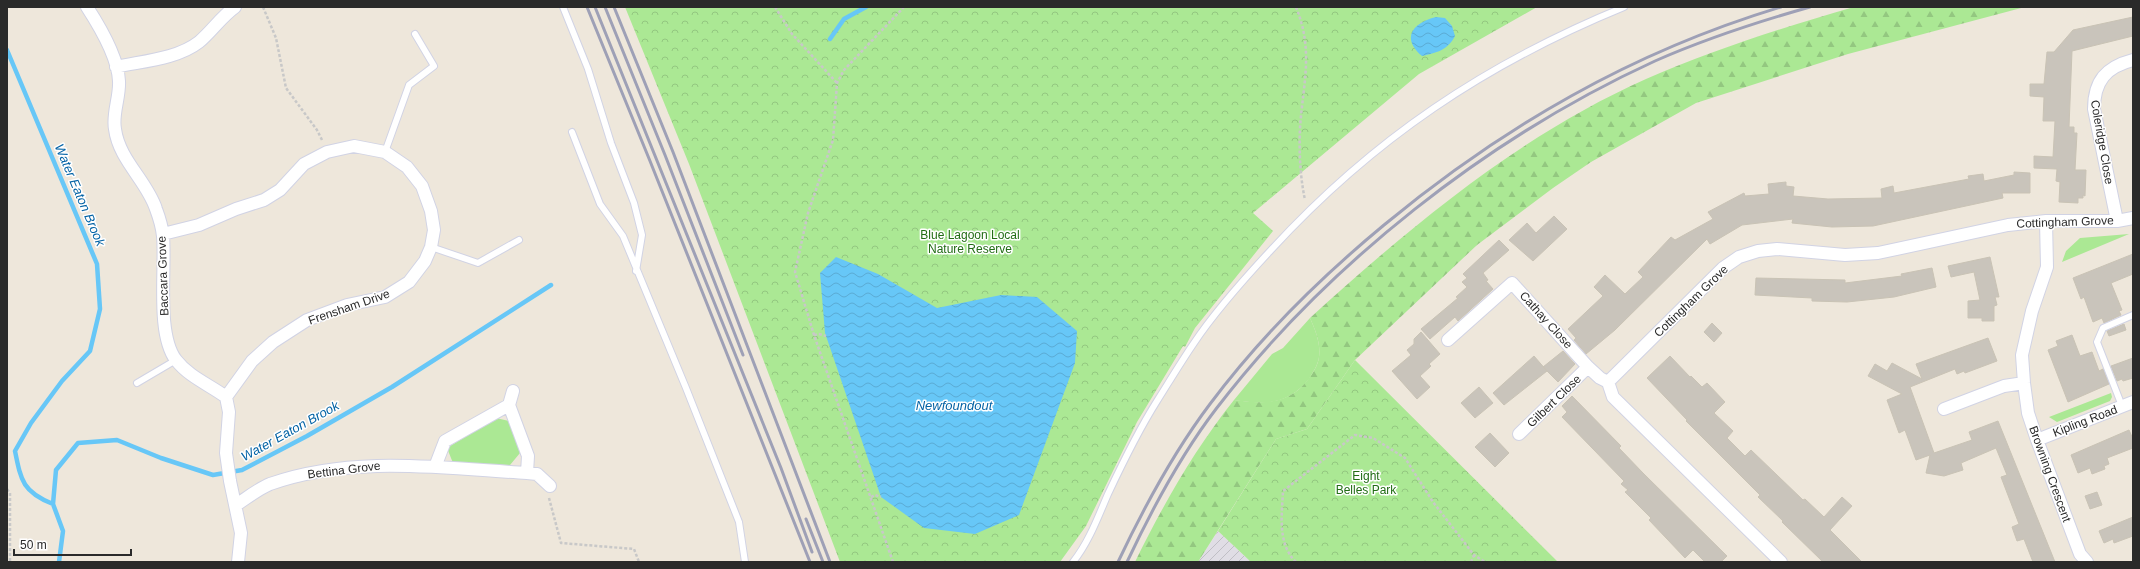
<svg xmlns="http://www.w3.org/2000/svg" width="2140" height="569" font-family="Helvetica,sans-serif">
  <defs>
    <pattern id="industrial-furrows" width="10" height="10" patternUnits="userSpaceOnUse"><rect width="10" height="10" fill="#e0dde5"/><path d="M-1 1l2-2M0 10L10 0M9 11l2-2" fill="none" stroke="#c0bec5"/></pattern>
    <pattern id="forest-firs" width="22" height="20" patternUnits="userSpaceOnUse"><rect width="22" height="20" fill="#abe894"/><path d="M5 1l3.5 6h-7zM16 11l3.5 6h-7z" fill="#93c780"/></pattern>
    <pattern id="park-crowns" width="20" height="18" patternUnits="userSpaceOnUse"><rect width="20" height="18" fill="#abe894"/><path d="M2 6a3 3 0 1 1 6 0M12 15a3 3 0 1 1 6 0" fill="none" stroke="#93c780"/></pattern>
    <pattern id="water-waves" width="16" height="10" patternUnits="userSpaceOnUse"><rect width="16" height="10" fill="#67c7f7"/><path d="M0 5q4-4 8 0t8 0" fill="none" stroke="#5aabd4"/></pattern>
  </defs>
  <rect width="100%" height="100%" fill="#eee7db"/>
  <path fill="url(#industrial-furrows)" d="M1218 531 1251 562H1198Z"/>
  <path fill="#abe894" d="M2129 234 2062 262 2066 251 2080 238Z
    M1310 318C1315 329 1321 344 1319 357 1318 365 1313 372 1309 379 1288 405 1264 405 1234 400L1272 354 1283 348Z
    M2111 393 2112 397 2110 401 2057 422 2049 417Z
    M496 418 509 421 520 453 510 465 453 463 447 448Z"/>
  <path fill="url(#forest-firs)" d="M1854 7H2025L1848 54 1696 103 1591 162 1553 188 1477 245 1355 360 1307 429 1276 439 1198 562H1135C1163 505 1194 450 1234 400 1261 404 1288 405 1307 381 1312 374 1318 366 1319 357 1321 344 1315 329 1310 318 1411 226 1520 135 1646 79 1713 50 1784 27 1854 7Z"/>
  <path fill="url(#park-crowns)" d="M625 7H1537L1419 74 1253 213 1273 231 1195 328 1185 347 1183 346 1137 422 1086 526 1060 562H840L689 164Z
    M1355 360 1558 562H1251L1218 531 1276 439 1307 429Z"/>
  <path fill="url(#water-waves)" d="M1436 17 1445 18 1452 26 1455 36C1448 50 1436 53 1422 56 1401 38 1412 23 1436 17Z
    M836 257 878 274 937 308 1001 295 1037 297 1077 331 1075 363 1019 515 975 534 924 528 881 497 825 333 820 273Z"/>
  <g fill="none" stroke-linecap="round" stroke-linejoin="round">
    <path stroke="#67c7f7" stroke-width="4.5" d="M830 39 844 19 866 7
      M7 50 97 264 100 309 90 351 62 381 31 423 15 451C21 481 23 492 53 504L63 531 59 562
      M53 504 56 470 78 443 117 440 161 458 213 475 242 470 307 436 392 387 551 285"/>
  </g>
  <path fill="#c9c4bb" stroke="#c9c3b5" d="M2133 17V36L2072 51 2069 127H2074V133H2077L2075 170H2086L2085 196 2083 195V198H2078V203L2059 202 2060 182 2056 181 2057 169 2034 168V156L2053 157 2055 121H2043L2044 97 2030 96V84H2044L2047 52H2054L2073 30Z
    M2014 172 2030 173V193H2002L2003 198 1873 226 1832 227 1792 223 1793 219 1742 225 1710 244 1707 239 1615 330 1586 354 1574 340 1576 338 1568 329 1603 296 1594 287 1605 275 1625 294 1643 277 1638 272 1671 237 1675 240 1713 219 1708 212 1744 193 1745 196 1769 194 1768 184 1786 182V186L1794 187 1793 196 1828 199 1882 198 1881 189 1893 186 1894 193 1969 179 1968 176 1983 174 1984 181 2014 175Z
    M1554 216 1567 229 1533 261 1509 240 1527 223 1536 233Z
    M1499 240 1509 250 1483 273 1488 280 1486 281 1493 289 1458 321 1455 317 1430 339 1421 329 1458 298 1456 297 1467 287 1462 282 1467 278 1463 274Z
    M2133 254V274L2111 283 2122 310 2119 311 2121 315 2104 323 2102 318 2093 322 2084 297 2081 299 2073 278Z
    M1990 257 1999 297H1995L1997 305 1994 306V321H1982V318H1968V301L1980 300 1974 272 1951 277 1948 266Z
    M1932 268 1936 287 1894 297 1847 302 1812 301V298L1755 295 1756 278 1845 280V283L1902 276 1901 274Z
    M1712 323 1722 333 1714 342 1704 332Z
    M2124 324 2126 330 2109 336 2107 331Z
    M1421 332 1440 354 1429 364 1431 366 1420 376 1430 387 1417 399 1392 371 1411 355 1407 350 1414 344V339Z
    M2072 335 2080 356 2092 352 2099 371 2103 369 2109 384 2068 402 2048 350 2058 346 2056 341Z
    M1988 338 1997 361 1965 373 1964 371 1957 374 1955 369 1910 387 1934 453 1972 440 1969 432 1998 421 2055 562H2033L2024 539 2017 541 2012 527 2019 524 2001 477 2007 475 1996 448 1961 463 1963 470 1944 476 1926 473 1930 455 1916 460 1905 430 1899 433 1887 400 1902 394 1868 376 1875 364 1887 371 1892 363 1922 379 1916 364Z
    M1563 351 1575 364 1558 382 1543 367Z
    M1534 356 1547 371 1504 405 1493 393Z
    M1670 356 1690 377 1691 376 1702 387 1707 383 1725 402 1714 413 1733 431 1727 438 1745 456 1751 450 1803 500 1805 499 1824 517 1842 497 1852 506 1830 530 1862 562H1823L1782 522 1783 521 1758 497 1760 495 1686 421 1687 420 1647 378Z
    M2133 358V378L2123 381 2122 379 2117 381 2111 366Z
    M1479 387 1493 403 1475 418 1461 403Z
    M1572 396 1621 446 1619 448 1643 473 1727 556 1721 562H1705L1693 550 1685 558 1649 520 1651 518 1625 492 1628 490 1621 484 1624 481 1562 417 1567 412 1562 406Z
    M2129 430 2133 439V448L2107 458 2109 464 2104 466 2105 469 2092 474 2090 468 2078 473 2071 455Z
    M1490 433 1509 453 1495 467 1475 447Z
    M2097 492 2102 505 2090 509 2085 496Z
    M2133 517V536L2114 543 2113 539 2104 543 2099 531Z"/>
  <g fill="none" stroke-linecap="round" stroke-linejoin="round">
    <defs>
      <path id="service" d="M563 7 588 69 611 143 634 203 642 235 636 271
        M572 132 600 204 623 236 686 388 739 522 745 562
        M385 152 409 85 434 66 415 34
        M431 247 478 263 519 240
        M137 383 176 360
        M2122 406 2097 342 2103 328 2133 315
        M1073 562C1089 542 1098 517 1108 494 1123 462 1138 431 1157 401 1169 382 1181 362 1194 343 1216 310 1244 279 1271 250 1373 139 1485 64 1624 7"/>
      <path id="minor" d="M87 7C100 27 118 57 119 81 120 97 112 114 115 129 119 160 147 181 156 209 159 217 162 227 163 236 166 269 156 334 176 360 189 377 210 385 226 397
        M116 67C143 61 177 59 199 42 212 31 221 17 235 7
        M2046 221 2047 267 2032 311 2022 355 2024 383 2028 413 2037 440 2080 554 2087 562
        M2117 221 2094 109C2094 81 2106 67 2133 60
        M163 234 199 225 236 209 264 200 280 190 304 164 327 152 354 146 385 152 407 167 422 186 431 211 434 230 431 247 425 261 409 282 385 297 347 305 307 320 273 342 252 361 226 397 229 412 226 453 230 481 241 533 238 562
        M1448 340 1512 283 1588 367 1600 378 1608 382
        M509 405 513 391
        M1944 409 2004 386 2024 383
        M1519 434 1588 367
        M2037 440 2133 402
        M435 467 445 441 509 405 528 456 527 473
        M236 505C247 498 258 489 270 484 352 455 442 468 527 473L537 474 550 486
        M1781 562 1613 397 1608 382 1723 268 1739 257 1758 251 1777 249 1845 255 1878 253 2008 225 2046 221H2117L2133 218"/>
    </defs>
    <use href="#service" stroke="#d1d3e4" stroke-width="8"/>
    <use href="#minor" stroke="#d1d3e4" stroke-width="14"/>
    <path stroke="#c8c8c8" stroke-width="2.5" stroke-dasharray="3 2" stroke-linecap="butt" d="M263 7 276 38 286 88 317 130 322 140
      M775 7 792 34 837 83
      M1296 7C1314 51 1303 83 1300 128 1299 152 1300 176 1305 200
      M814 335 819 334 826 336
      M7 489 10 493V562
      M871 497 875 495 881 497
      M549 498 561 543 634 549 639 562
      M893 562 814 335 795 272 808 213 833 140 837 83 844 70 904 7
      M1296 562C1277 544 1282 514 1283 491L1355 435 1373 438 1405 458 1433 502 1474 555 1485 562
      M1471 562 1474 555"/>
    <use href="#service" stroke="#fff" stroke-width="6"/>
    <use href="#minor" stroke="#fff" stroke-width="12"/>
    <path stroke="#9ea0b6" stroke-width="3" d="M587 7 650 161 810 562
      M595 7 781 468 812 552
      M605 7 665 155 743 355
      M614 7 673 152 830 562
      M806 519 823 562
      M1118 562C1144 507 1173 453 1210 404 1260 337 1320 278 1384 225 1504 126 1632 52 1781 7
      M1127 562C1152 509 1180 456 1216 409 1327 264 1489 137 1655 61 1705 39 1757 22 1810 7"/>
  </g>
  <g text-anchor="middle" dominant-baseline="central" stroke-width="3" stroke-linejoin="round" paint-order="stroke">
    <g font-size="12" fill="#2a2a2a" stroke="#fff">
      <text transform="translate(2102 142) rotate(80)">Coleridge Close</text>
      <text transform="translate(2065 222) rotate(-2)">Cottingham Grove</text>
      <text transform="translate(163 276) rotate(-92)">Baccara Grove</text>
      <text transform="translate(1691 301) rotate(-44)">Cottingham Grove</text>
      <text transform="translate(349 307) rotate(-19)">Frensham Drive</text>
      <text transform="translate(1546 320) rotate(48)">Cathay Close</text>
      <text transform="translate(1554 401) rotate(-44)">Gilbert Close</text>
      <text transform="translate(2085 421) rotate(-21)">Kipling Road</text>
      <text transform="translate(344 470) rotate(-7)">Bettina Grove</text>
      <text transform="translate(2050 474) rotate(70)">Browning Crescent</text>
    </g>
    <g font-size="12" fill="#226d15" stroke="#fff">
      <text x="970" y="235">Blue Lagoon Local<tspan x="970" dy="14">Nature Reserve</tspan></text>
      <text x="1366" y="476">Eight<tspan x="1366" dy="14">Belles Park</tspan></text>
    </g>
    <g font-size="13" font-style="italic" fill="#0463a5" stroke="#fff">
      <text transform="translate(80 195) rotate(67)">Water Eaton Brook</text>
      <text x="954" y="405">Newfoundout</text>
      <text transform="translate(290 431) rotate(-29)">Water Eaton Brook</text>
    </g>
  </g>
  <rect width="2140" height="569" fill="none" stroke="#2a2a2a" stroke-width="16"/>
  <path d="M14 549v6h117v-6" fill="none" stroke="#2a2a2a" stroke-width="2"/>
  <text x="20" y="549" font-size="12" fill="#2a2a2a" stroke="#ffffff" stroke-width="3" paint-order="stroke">50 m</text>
</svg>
